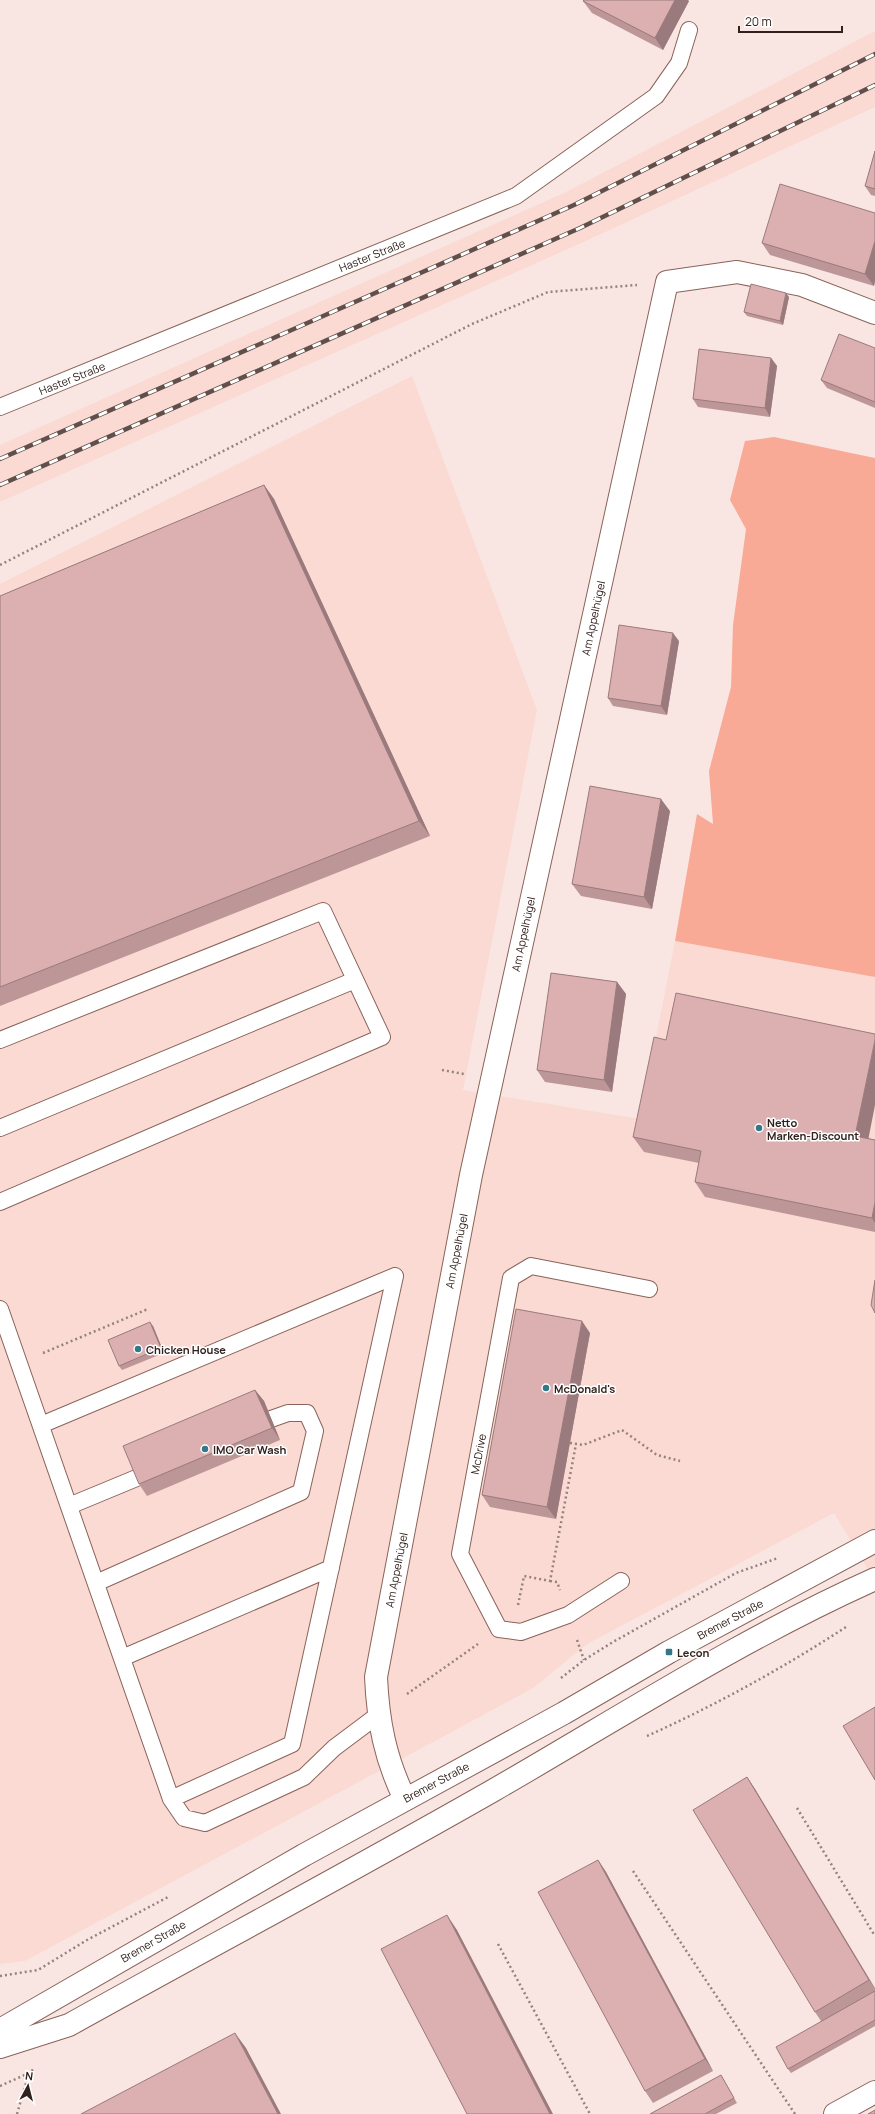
<svg xmlns="http://www.w3.org/2000/svg" width="875" height="2114" font-family="Manrope,sans-serif">
  <rect width="100%" height="100%" fill="#f9e6e2"/>
  <path fill="#fadad2" d="M875 31V107L588 240 0 502V445L566 192Z
    M412 376 537 710 463 1090 640 1119 675 941 875 977V1581L834 1513 587 1644 533 1688 422 1748 25 1961 0 1964V584Z"/>
  <path fill="#f8aa96" d="M774 437 875 458V977L675 941 697 814 713 824 709 771 731 687 733 625 746 529 730 500 745 441Z"/>
  <g fill="none" stroke-linecap="round" stroke-linejoin="round">
    <defs>
      <path id="service" d="M0 407 516 196 656 96 679 63 689 30
        M0 1040 323 911 382 1037 0 1202
        M0 1128 355 980
        M0 1309 171 1799 184 1818 205 1823 304 1777 334 1748 378 1715
        M41 1425 395 1276
        M69 1506 139 1477
        M621 1581 568 1615 521 1632 499 1629 460 1554 511 1278 531 1266 649 1289
        M96 1583 301 1492 315 1431 307 1413H288L271 1419
        M122 1658 331 1568
        M171 1799 292 1744 395 1276"/>
      <path id="minor" d="M405 1799C385 1759 378 1721 376 1677L471 1175 667 282 737 272 802 285 875 313
        M835 2114 875 2092"/>
      <path id="tertiary" d="M0 2030 304 1855 564 1713 669 1652 875 1541
        M0 2047 69 2025C211 1946 354 1870 494 1790 619 1718 743 1638 875 1579"/>
    </defs>
    <use href="#service" stroke="#8a6359" stroke-width="18"/>
    <use href="#minor" stroke="#8a6359" stroke-width="24"/>
    <use href="#tertiary" stroke="#8a6359" stroke-width="24"/>
    <path stroke="#94827e" stroke-width="2.5" stroke-dasharray="2 3" stroke-linecap="butt" d="M0 565 472 324 548 292 637 285
      M442 1070 464 1074
      M43 1353 148 1309
      M570 1443 583 1445 622 1430 657 1455 680 1461
      M550 1581 557 1582 560 1590
      M518 1605 524 1576 550 1581 576 1444
      M577 1640 584 1660
      M561 1678 584 1660 613 1642 736 1573 778 1558
      M407 1694 478 1644
      M647 1736C716 1705 783 1668 846 1627
      M797 1808 875 1936
      M633 1871 795 2114
      M498 1944 590 2114
      M0 1976 38 1970 87 1940 168 1897
      M0 2086 29 2073 35 2068
      M17 2114 29 2073"/>
    <use href="#service" stroke="#fff" stroke-width="16"/>
    <use href="#minor" stroke="#fff" stroke-width="22"/>
    <use href="#tertiary" stroke="#fff" stroke-width="22"/>
    <defs>
      <path id="rail" d="M0 459 574 205 875 54
        M0 485 580 228 875 85"/>
    </defs>
    <use href="#rail" stroke="#604f4a" stroke-width="4.5"/>
    <use href="#rail" stroke="#fff" stroke-width="3" stroke-dasharray="9" stroke-linecap="butt"/>
  </g>
  <path fill="#bd9698" d="M583 1H689L663 50 592 13Z
    M875 151V196L871 195 865 186Z
    M875 213V281L874 286 770 255 762 243Z
    M789 297 783 325 747 316 744 312Z
    M875 348V408L827 388 821 380Z
    M771 358 777 366 770 417 698 407 693 399Z
    M264 485 274 499 430 836 0 1006V596Z
    M679 641 667 715 613 706 608 698Z
    M670 811 652 909 581 896 572 884Z
    M617 982 626 994 612 1092 545 1082 537 1070Z
    M633 1137 868 1138 875 1140V1232L705 1197 695 1182 699 1163 644 1152Z
    M153 1326 164 1353 122 1370 119 1366Z
    M590 1333 556 1519 490 1507 482 1495Z
    M255 1390 264 1401 280 1440 147 1496 139 1484Z
    M747 1777 755 1789 875 1988V2026L791 2073 788 2069 821 2021 815 2012Z
    M598 1860 606 1872 713 2071 653 2103 645 2091Z
    M721 2075 737 2103 716 2114H650Z"/>
  <path fill="#9a7a7c" d="M675 0H688L689 1 663 50 655 38Z
    M875 241V281L874 286 865 274Z
    M786 293 789 297 783 325 780 321Z
    M771 358 777 366 770 417 765 408Z
    M264 485 274 499 430 836 419 821Z
    M673 633 679 641 667 715 661 706Z
    M661 799 670 811 652 909 644 897Z
    M617 982 626 994 612 1092 604 1080Z
    M875 1040V1105L866 1151 855 1136Z
    M875 1202V1223L872 1218Z
    M582 1321 590 1333 556 1519 547 1507Z
    M150 1322 153 1326 164 1353 161 1348Z
    M255 1390 264 1401 280 1440 272 1428Z
    M747 1777 755 1789 875 1989 869 1980Z
    M598 1860 606 1872 713 2071 705 2059Z
    M447 1915 457 1930 553 2114H550Z
    M235 2033 246 2048 281 2114H278Z"/>
  <path fill="#dcafb1" stroke="#9a7a7c" d="M584 0H675L655 38 583 1Z
    M875 151V189L865 186Z
    M780 184 875 213V241L865 274 762 243Z
    M751 284 786 293 780 321 744 312Z
    M839 334 875 348V402L821 380Z
    M699 349 771 358 765 408 693 399Z
    M264 485 419 821 0 987V596Z
    M619 625 673 633 661 706 608 698Z
    M590 786 661 799 644 897 572 884Z
    M551 973 617 982 604 1080 537 1070Z
    M676 993 875 1034V1040L855 1136 875 1140V1202L872 1218 695 1182 701 1151 633 1137 654 1037 666 1040Z
    M875 1280V1313L871 1305Z
    M516 1309 582 1321 547 1507 482 1495Z
    M150 1322 161 1348 119 1366 108 1340Z
    M255 1390 272 1428 139 1484 123 1446Z
    M875 1707V1780L843 1726Z
    M747 1777 869 1980 815 2012 693 1810Z
    M598 1860 705 2059 645 2091 538 1892Z
    M447 1915 550 2114H467L381 1949Z
    M875 1991V2020L788 2069 776 2047Z
    M235 2033 278 2114H81Z
    M721 2075 734 2098 705 2114H650Z
    M875 2110V2114H868Z"/>
  <g fill="#347888" stroke="#fff" stroke-width="1.5">
    <circle cx="759" cy="1128" r="4"/>
    <circle cx="138" cy="1349" r="4"/>
    <circle cx="546" cy="1388" r="4"/>
    <circle cx="205" cy="1449" r="4"/>
    <rect x="665" y="1648" width="8" height="8" rx="2"/>
  </g>
  <g text-anchor="middle" dominant-baseline="central" stroke-width="3" stroke-linejoin="round" paint-order="stroke">
    <g font-size="11" fill="#31211c" stroke="#fff">
      <text transform="translate(372 255) rotate(-22)">Haster Straße</text>
      <text transform="translate(72 378) rotate(-22)">Haster Straße</text>
      <text transform="translate(593 618) rotate(-78)">Am Appelhügel</text>
      <text transform="translate(523 934) rotate(-78)">Am Appelhügel</text>
      <text transform="translate(456 1251) rotate(-79)">Am Appelhügel</text>
      <text transform="translate(478 1454) rotate(-79)">McDrive</text>
      <text transform="translate(396 1570) rotate(-79)">Am Appelhügel</text>
      <text transform="translate(730 1619) rotate(-28)">Bremer Straße</text>
      <text transform="translate(436 1782) rotate(-28)">Bremer Straße</text>
      <text transform="translate(153 1941) rotate(-30)">Bremer Straße</text>
    </g>
    <g font-size="11" font-weight="bold" fill="#31211c" stroke="#fff" text-anchor="start">
      <text x="767" y="1122">Netto<tspan x="767" dy="13">Marken-Discount</tspan></text>
      <text x="146" y="1349">Chicken House</text>
      <text x="554" y="1388">McDonald's</text>
      <text x="213" y="1449">IMO Car Wash</text>
      <text x="677" y="1652">Lecon</text>
    </g>
  </g>
  <g transform="translate(28 2086) rotate(7)" stroke="#ffffff" stroke-width="3" paint-order="stroke">
  <path d="M0-3L7 15L0 10L-7 15Z" fill="#31211c"/>
  <text y="-6" font-size="11" font-weight="bold" text-anchor="middle" fill="#31211c">N</text>
  </g>
  <path d="M739 26v6h103v-6" fill="none" stroke="#31211c" stroke-width="2"/>
  <text x="745" y="26" font-size="12" fill="#31211c" stroke="#ffffff" stroke-width="3" paint-order="stroke">20 m</text>
</svg>
